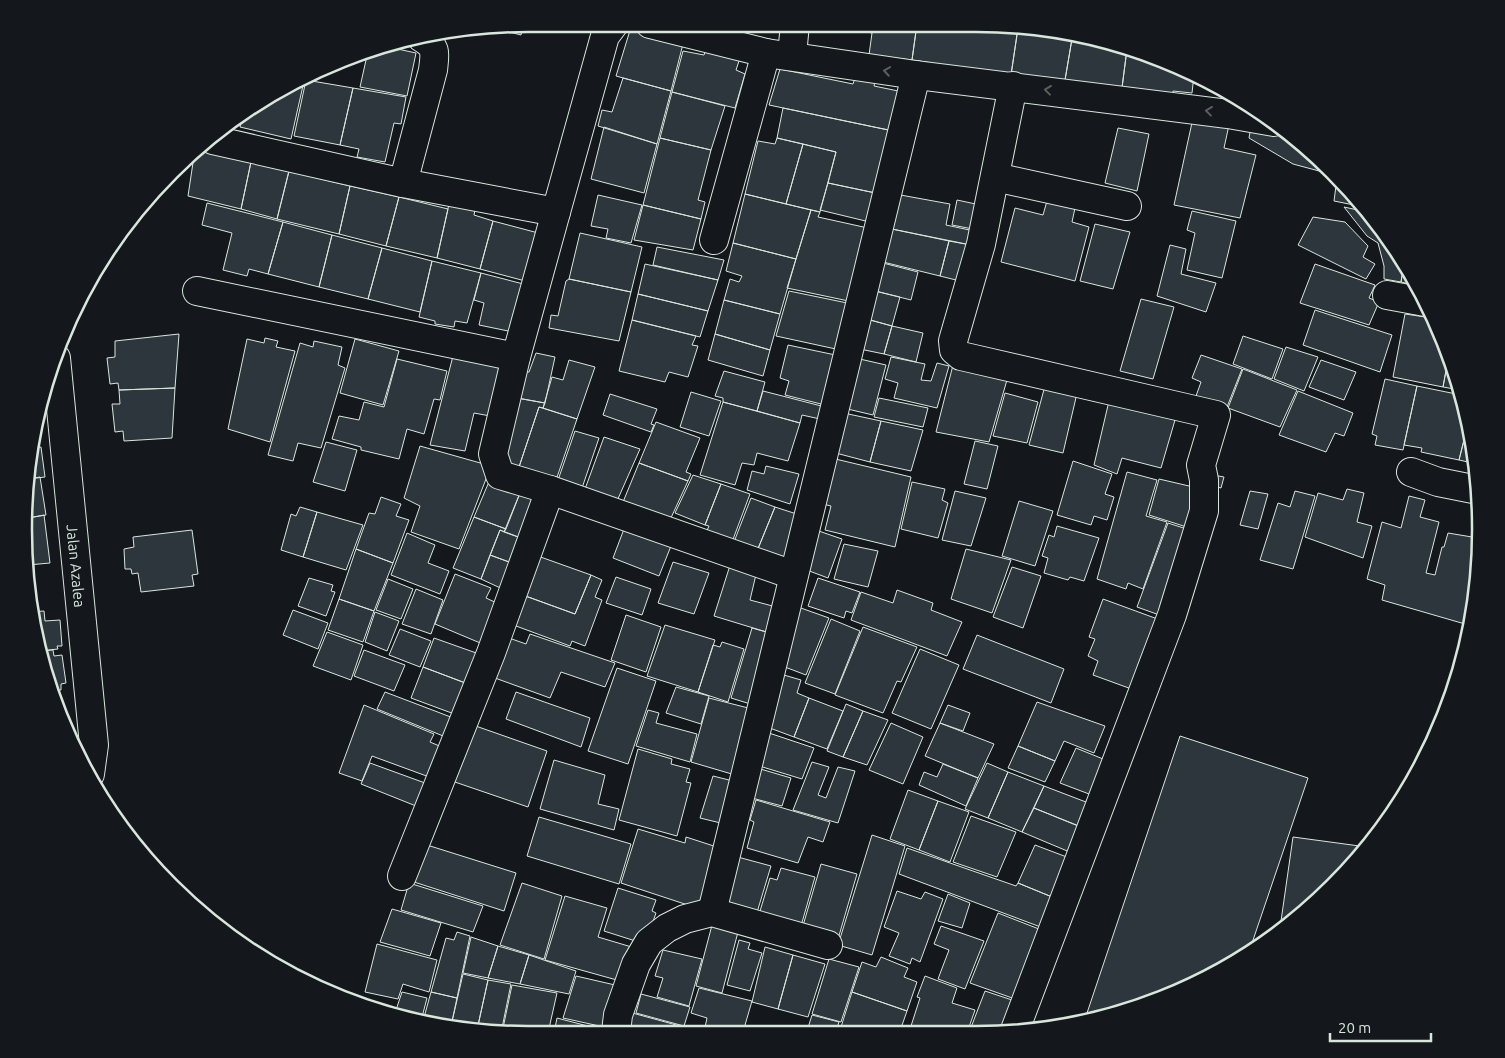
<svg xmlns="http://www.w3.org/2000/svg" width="1505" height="1058" font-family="Ubuntu,sans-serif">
  <rect width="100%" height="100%" fill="#14181c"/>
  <path fill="#2c363c" stroke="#d8e6dc" d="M863 24H917L912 60 869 55 872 33 862 31Z
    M917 24H976L1018 28 1011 75 932 70 933 63 912 60Z
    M523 25 521 35 494 28Z
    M631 27 684 40 671 91 616 76Z
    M1018 28 1073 33 1065 80 1011 75Z
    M1073 33 1127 49 1121 95 1065 80Z
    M708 44 742 52 736 70 745 74 735 108 672 92 683 51 704 55Z
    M384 46 416 53 407 96 360 87 368 51Z
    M1127 49 1169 62 1194 75 1192 93 1173 91 1172 100 1122 88Z
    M780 69 853 84 856 75 876 78 874 86 908 93 898 132 769 105Z
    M623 78 671 91 657 144 598 126 602 110 612 112Z
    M302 80 304 81 291 139 240 127 243 114 249 109Z
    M306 80 353 88 340 145 294 136Z
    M353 88 406 97 401 124 394 123 385 162 357 157 359 149 340 145Z
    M672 92 725 106 711 150 660 138Z
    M783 108 898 132 885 195 828 183 836 152 777 138Z
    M1193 118 1229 125 1224 148 1256 155 1240 218 1174 205Z
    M1252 121 1284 128 1334 175 1293 164 1249 138Z
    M604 127 657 144 644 193 591 179Z
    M1118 128 1149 134 1137 191 1105 183Z
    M660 138 711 150 698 200 705 202 701 219 643 205Z
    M777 138 803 144 786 204 745 194 758 141 775 144Z
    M210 142 251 162 241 209 188 196 194 156Z
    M803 144 836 152 820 212 786 204Z
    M251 162 289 171 277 219 241 209Z
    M289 171 350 186 339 234 277 219Z
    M1337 178 1356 196 1364 207 1334 201Z
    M828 183 885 195 878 224 820 210Z
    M350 186 399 197 386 246 339 234Z
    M745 194 811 210 796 259 733 243Z
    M895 194 950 204 946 225 979 232 976 246 887 228Z
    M598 195 642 205 631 243 606 238 608 229 591 226Z
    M399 197 448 209 437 258 386 246Z
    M957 200 985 206 978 230 952 225Z
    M1047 201 1075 208 1072 222 1089 227 1075 281 1001 262 1015 208 1043 215Z
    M207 203 283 222 268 274 249 269 247 276 223 270 232 233 202 225Z
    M449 204 475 210 474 215 493 221 480 269 437 258Z
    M643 205 701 219 693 250 634 240Z
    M1344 207 1367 212 1404 263 1401 282 1384 279V266L1378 243 1367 236Z
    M811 210 820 212 818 217 877 230 858 303 787 288Z
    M1192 211 1236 221 1222 278 1187 270 1195 233 1187 230Z
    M1313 217 1345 222 1368 246 1363 257 1375 264 1366 279 1298 245Z
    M493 221 542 234 529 282 480 269Z
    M283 222 332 235 319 287 268 274Z
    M1095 224 1130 232 1113 289 1080 281Z
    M887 228 949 241 940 276 879 261Z
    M580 233 642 247 631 292 569 279Z
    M332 235 382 248 368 299 319 287Z
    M949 241 976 246 968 283 940 276Z
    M733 243 796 259 780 314 724 300 730 279 739 282 742 276 726 271Z
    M1170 245 1186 249 1181 274 1216 283 1206 312 1157 296Z
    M657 247 724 260 718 280 653 265Z
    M382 248 432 261 420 312 368 299Z
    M432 261 481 273 467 323 455 321 454 327 435 324V321L419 317Z
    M879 262 918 272 911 300 871 290Z
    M1404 263 1413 276 1418 286 1401 282Z
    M645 264 718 280 708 311 638 294Z
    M1315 264 1375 285 1369 298 1379 302 1369 325 1300 303Z
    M481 273 527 285 518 333 479 325 484 303 474 300Z
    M569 279 631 292 619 341 549 328 551 315 558 316 566 281Z
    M871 290 900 297 892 326 863 318Z
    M789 291 857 305 845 351 776 336Z
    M638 294 708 311 700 337 632 320Z
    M1141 299 1174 307 1153 379 1120 371Z
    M724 300 780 314 770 350 715 334Z
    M1315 310 1392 335 1380 372 1303 345Z
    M1405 314 1432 318 1449 354 1443 387 1393 377Z
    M863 318 892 326 884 354 855 348Z
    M632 320 696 336 692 345 698 346 688 377 669 372 665 382 619 371Z
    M892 326 923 333 916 362 884 354Z
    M179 334 175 388 119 390 118 383 110 384 107 358 115 357V341Z
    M715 334 770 350 763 376 708 360Z
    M1243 336 1283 349 1272 379 1233 364Z
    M265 338 278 341 276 347 295 351 270 442 228 429 247 339 264 343Z
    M355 339 399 351 383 405 340 393Z
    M314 341 342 347 338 365 345 368 321 448 298 443 293 461 268 455 300 343 313 347Z
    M788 345 845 357 833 407 785 395 789 381 780 378Z
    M1286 347 1318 357 1304 391 1274 379Z
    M536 353 555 357 545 403 517 398 524 372H529Z
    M1449 354 1454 366 1460 390 1443 387Z
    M1201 355 1242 369 1227 407 1196 396 1201 382 1192 378Z
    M453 356 512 366 501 418 474 413 465 451 430 445Z
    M851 357 886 365 873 415 839 407Z
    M891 357 925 364 921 380 931 381 937 363 949 366 937 408 894 398 898 383 885 379Z
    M397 359 447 371 440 400 434 399 424 434 407 429 399 459 361 450V447L332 439 339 416 359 420 364 402 384 407Z
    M569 360 595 367 577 419 543 408 552 377 563 380Z
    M1321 360 1356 372 1344 400 1309 387Z
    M953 365 1007 380 989 442 936 432Z
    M1243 369 1297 390 1280 427 1228 408Z
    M724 371 765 382 757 411 723 402V398L715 396Z
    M1385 379 1417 386 1403 450 1375 445 1377 436 1372 434Z
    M1046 382 1078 389 1063 453 1029 445Z
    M1417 386 1461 395 1468 424 1459 460 1421 452 1422 448 1404 445Z
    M175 388 172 438 124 441 123 431 115 432 112 404H120L119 390Z
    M763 391 833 409 829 421 802 415 800 423 757 411Z
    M1298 391 1353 413 1344 436 1335 433 1326 452 1279 435Z
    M691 392 721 401 709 436 680 427Z
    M1005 393 1038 402 1027 443 993 436Z
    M610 394 657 409 651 424 654 425 651 432 603 415Z
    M517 398 545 403 543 408 539 407 517 473 499 463Z
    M879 398 928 408 923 427 874 417Z
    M1109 401 1175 420 1161 468 1122 458 1117 474 1094 465Z
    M723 402 800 423 788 461 757 453 754 465 742 463 735 485 700 475Z
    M539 407 577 419 554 486 517 473Z
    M839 412 881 421 870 462 828 451Z
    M881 421 923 430 911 471 870 462Z
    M656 422 700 438 686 472 691 474 688 481 639 463Z
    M1468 424 1477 463V464L1459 460Z
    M575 431 599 438 581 491 557 483Z
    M604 437 640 449 617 501 585 489Z
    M975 441 998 446 987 489 964 484Z
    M326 442 357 450 345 491 313 482Z
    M33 445V448L41 447 45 477 28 479V463Z
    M420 446 491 466 459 549 411 532 420 506 404 498Z
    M827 457 911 477 895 547 825 530 831 506 815 502Z
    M1073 461 1112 474 1105 494 1114 497 1107 520 1094 516 1091 525 1057 515Z
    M639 463 688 481 670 520 623 502Z
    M766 466 799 474 790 504 747 490 752 471 764 474Z
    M1127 472 1157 480 1146 516 1167 522 1143 589 1128 583 1126 589 1097 579Z
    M1208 474 1224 477 1221 488 1206 484Z
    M693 475 721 484 705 525 675 513Z
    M40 477 46 515 28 518V479Z
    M491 477 522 488 506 529 474 517Z
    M1159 479 1202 489 1196 530 1149 515Z
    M912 482 945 489 942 500 948 503 938 538 901 529Z
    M721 484 750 494 732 542 706 533 709 526 705 525Z
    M522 488 543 494 529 541 504 532Z
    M1347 489 1364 493 1357 522 1372 526 1363 558 1305 537 1318 493 1343 500Z
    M955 491 986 498 971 546 942 540Z
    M1250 491 1268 494 1258 529 1240 525Z
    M1295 491 1315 496 1293 569 1260 560 1278 503 1290 507Z
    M1409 496 1425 500 1420 517 1439 522 1426 573 1435 575 1442 547H1444L1448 533 1478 538 1473 555 1480 556V562L1465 624 1382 600 1385 585 1367 579 1382 522 1401 528Z
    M381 497 401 504 396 516 409 520 393 563 356 549 369 513 375 514Z
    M751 498 775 507 755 556 732 547Z
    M1019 501 1053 511 1035 566 1002 556Z
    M300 507 317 512 303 557 281 550 291 514 296 516Z
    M775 507 806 517 785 568 755 556Z
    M317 512 363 525 346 570 303 557Z
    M44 515 50 563 28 565V518Z
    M474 517 506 529 504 532 500 530 481 579 453 568Z
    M1168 523 1196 532 1165 617 1137 607Z
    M1057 526 1099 538 1084 581 1070 577 1068 580 1044 573 1048 558 1042 556 1049 535 1054 537Z
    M810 528 842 539 828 578 796 566Z
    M624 529 671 546 659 576 613 558Z
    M192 530 198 574 192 575 194 586 141 592 138 573 132 574 131 569H125L124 549 134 547 133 537Z
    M500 530 529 541 520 566 490 555Z
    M407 533 435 545 428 563 449 571 440 594 391 575Z
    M844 544 878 551 868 587 834 579Z
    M356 549 393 563 374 611 339 599Z
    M966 549 1011 560 992 613 951 599Z
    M490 555 520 566 509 592 481 579Z
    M535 555 591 575 575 614 520 594Z
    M732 559 758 566 750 600 780 608 773 634 714 616Z
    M673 562 709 573 694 614 658 603Z
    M1012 567 1041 576 1023 628 993 617Z
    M455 574 491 588 486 598 501 605 485 645 435 624Z
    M591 575 602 580 595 597 602 600 585 646 572 641 570 646 508 623 520 594 575 614Z
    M616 577 651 589 642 615 606 603Z
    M309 578 333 585 331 591 335 592 326 616 298 606Z
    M818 578 860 592 852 613 846 611 844 618 808 606Z
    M388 579 413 589 401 619 376 610Z
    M416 589 443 600 431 634 402 624Z
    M897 590 933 603 931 610 962 622 947 656 851 620 861 592 893 603Z
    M339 599 374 611 363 642 328 630Z
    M1103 599 1163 621 1137 691 1093 675 1098 661 1088 656 1095 639 1089 637Z
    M798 607 829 618 806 675 777 664Z
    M293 610 328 623 318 649 283 635Z
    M44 611 45 621 60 620 62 646H57L58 649 39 651 31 612Z
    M375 612 399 621 387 651 365 642Z
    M626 615 661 627 646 672 611 660Z
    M831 619 860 631 835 694 805 683Z
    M665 625 715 640 698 692 647 676Z
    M863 627 917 647 901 682 897 681 883 713 835 695Z
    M752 628 777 635 757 706 731 698Z
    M400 629 431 641 420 667 389 655Z
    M327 632 363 645 351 680 313 666Z
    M530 634 615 663 605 687 561 672 550 698 495 678 509 638 526 644Z
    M977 635 1064 669 1051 703 963 669Z
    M434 638 479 654 468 684 423 667Z
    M722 642 744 649 728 702 698 692 713 645 720 647Z
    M920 649 959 665 931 729 892 713Z
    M53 650 54 656 62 655 66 683 61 684V690L53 691 39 651Z
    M364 650 405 665 394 691 354 676Z
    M423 667 468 684 457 715 411 698Z
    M617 668 656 681 628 764 588 751Z
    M777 673 801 680 797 693 809 698 794 737 759 724Z
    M676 687 709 696 701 724 666 713Z
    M385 692 456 719 448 738 377 709Z
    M516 692 590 718 581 747 506 719Z
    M709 698 760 711 752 737 741 734 736 756 747 759 742 777 691 762Z
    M809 698 843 711 827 749 794 737Z
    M1037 702 1105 726 1094 753 1064 741 1055 761 1018 746Z
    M846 704 863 711 843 757 827 751Z
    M364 705 434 734 430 742 444 748 432 778 372 756 362 781 339 773Z
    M948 705 970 713 963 731 940 723Z
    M648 710 659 713 656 723 697 734 690 762 636 746Z
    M863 711 888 720 867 765 843 757Z
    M891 723 923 737 903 784 869 770Z
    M940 723 994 744 978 778 925 756Z
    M470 724 547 751 528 807 449 780Z
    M766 732 814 748 802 779 756 765Z
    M1180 736 1308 778 1250 949 1199 982 1107 1017 1084 1022Z
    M1018 746 1055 761 1045 782 1008 768Z
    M1076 748 1113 763 1097 797 1060 783Z
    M638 749 672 759 671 764 690 769 686 782 691 783 677 836 619 820Z
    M554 760 605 775 598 804 619 809 614 830 540 809Z
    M812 762 829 767 818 795 826 798 838 767 855 771 838 823 793 810Z
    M370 763 425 783 416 806 361 784Z
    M987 763 1008 772 988 818 965 809Z
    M943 764 978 778 966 806 919 785 924 772 937 777Z
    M757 768 791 778 782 806 748 797Z
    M1008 772 1044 786 1022 832 988 818Z
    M713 776 741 783 729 825 700 818Z
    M1044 786 1099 807 1089 830 1034 808Z
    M908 790 938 801 919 850 890 839Z
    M756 800 830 822 823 842 808 837 798 863 747 848 754 822 750 820Z
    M938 801 969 812 950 862 919 850Z
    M1034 808 1083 828 1072 853 1022 832Z
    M971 816 1016 832 997 877 953 862Z
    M539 817 631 844 619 884 527 856Z
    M638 829 685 843 686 837 723 849 703 910 621 883Z
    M872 835 905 846 872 955 838 945Z
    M1293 837 1367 847 1309 909 1280 928Z
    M427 845 516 873 504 911 414 882Z
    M1035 845 1072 859 1057 899 1018 883Z
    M907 848 1016 886 1018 883 1057 899 1046 929 899 874Z
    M734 856 771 866 755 919 719 909Z
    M821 864 857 874 838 939 802 929Z
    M781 868 815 877 799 933 757 921 770 878 777 880Z
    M409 883 483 906 473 932 401 910Z
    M522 883 562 896 544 959 500 945Z
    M618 888 656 900 652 911 656 913 645 944 604 931Z
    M897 891 921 899 925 892 943 899 920 962 912 958 910 964 889 956 899 933 884 927Z
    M948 894 970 903 962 928 938 921Z
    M565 896 607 908 598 937 635 948 624 982 545 960Z
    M392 909 441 923 430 956 380 942Z
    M998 913 1044 931 1015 999 970 983Z
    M712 925 738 932 722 993 696 986Z
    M941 926 984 941 965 989 938 979 949 950 934 944Z
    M457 932 470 936 457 998 431 992 446 938 454 940Z
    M471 937 498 946 488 978 463 973Z
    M739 940 750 943 748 949 762 953 750 991 727 985Z
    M377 944 437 960 429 992 403 984 398 999 365 992Z
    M498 946 529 955 520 984 488 978Z
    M765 947 793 955 778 1009 752 1002Z
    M663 950 702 959 689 1006 657 997 663 978 655 976Z
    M529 955 576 971 569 994 520 984Z
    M793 955 825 964 808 1017 778 1009Z
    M881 957 908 968 904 977 917 982 907 1011 852 992 862 962 876 967Z
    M829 959 859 967 841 1022 812 1014Z
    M463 974 488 980 477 1030 451 1026Z
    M576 976 615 985 604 1027 563 1018Z
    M925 976 957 988 952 1003 975 1010 968 1030 925 1031 911 1026 920 998 917 997Z
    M488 980 511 984 501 1033 477 1030Z
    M512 985 557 993 548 1033H502Z
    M699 988 752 1001 743 1032H704L707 1018 691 1013Z
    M985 991 1021 1003 1004 1030H970Z
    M402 992 427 998 421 1021 394 1016Z
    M431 992 457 998 451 1026 423 1021Z
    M852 992 907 1011 900 1031H856L841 1027Z
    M641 994 690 1007 684 1026 636 1013Z
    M625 1011 680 1026 678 1032H632L621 1030Z
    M812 1015 839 1022 836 1031H807Z
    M557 1018 611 1032 554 1033Z"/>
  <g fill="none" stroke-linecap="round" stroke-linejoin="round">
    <defs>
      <g id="minor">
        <path d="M650 24 766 53 916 75 1228 114 1274 122"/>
        <path d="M792 55 795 24"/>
        <path d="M1013 86 981 244 953 341 954 350 961 356 1216 415 1201 465 1204 480V511L1172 615 1015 1030"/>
        <path d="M213 140 403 183 556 212 516 357 493 454 500 475 550 490 793 575"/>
        <path d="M995 177 1127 206"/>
        <path d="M403 183 433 70C435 53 437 47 422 38"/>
        <path d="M556 212 605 36 614 24"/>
        <path d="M714 240 766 53"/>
        <path d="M197 291 516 357"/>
        <path d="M1387 295 1425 302"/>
        <path id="s1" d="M56 358 94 745 90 774"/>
        <path d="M1411 472 1438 482 1478 490"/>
        <path d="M402 876 491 653 550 490"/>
        <path d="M712 912 916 75"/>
        <path d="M616 1032 618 1015 636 964 649 942 667 928 685 919 712 912 828 945"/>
      </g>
    </defs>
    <use href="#minor" stroke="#d8e6dc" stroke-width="30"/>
    <use href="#minor" stroke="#14181c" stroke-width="28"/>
  </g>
  <defs><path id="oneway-chevron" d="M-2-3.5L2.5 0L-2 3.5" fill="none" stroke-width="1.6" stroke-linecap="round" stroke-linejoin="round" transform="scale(1.25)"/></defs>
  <g stroke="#59605f">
    <use href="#oneway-chevron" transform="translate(887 71) rotate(-171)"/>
    <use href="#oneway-chevron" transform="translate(1048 90) rotate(-173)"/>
    <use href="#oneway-chevron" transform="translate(1209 111) rotate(-173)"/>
  </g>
  <g text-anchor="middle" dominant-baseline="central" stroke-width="4" stroke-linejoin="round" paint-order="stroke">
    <g font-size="15" fill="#d8e6dc" stroke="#14181c">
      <text stroke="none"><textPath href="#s1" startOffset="209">Jalan Azalea</textPath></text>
    </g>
  </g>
  <path d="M0 0H1505V1058H0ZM528 32H976A496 496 0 0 1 1472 528V530A496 496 0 0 1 976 1026H528A496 496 0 0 1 32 530V528A496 496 0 0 1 528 32Z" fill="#14181c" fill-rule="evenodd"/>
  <path fill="none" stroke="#d8e6dc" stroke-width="2.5" d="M528 32H976A496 496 0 0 1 1472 528V530A496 496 0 0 1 976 1026H528A496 496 0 0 1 32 530V528A496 496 0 0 1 528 32Z"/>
  <path d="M1330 1033v8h101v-8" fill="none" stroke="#d8e6dc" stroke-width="2.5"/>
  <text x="1338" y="1033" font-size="15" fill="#d8e6dc" stroke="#14181c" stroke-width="4" paint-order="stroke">20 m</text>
</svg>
